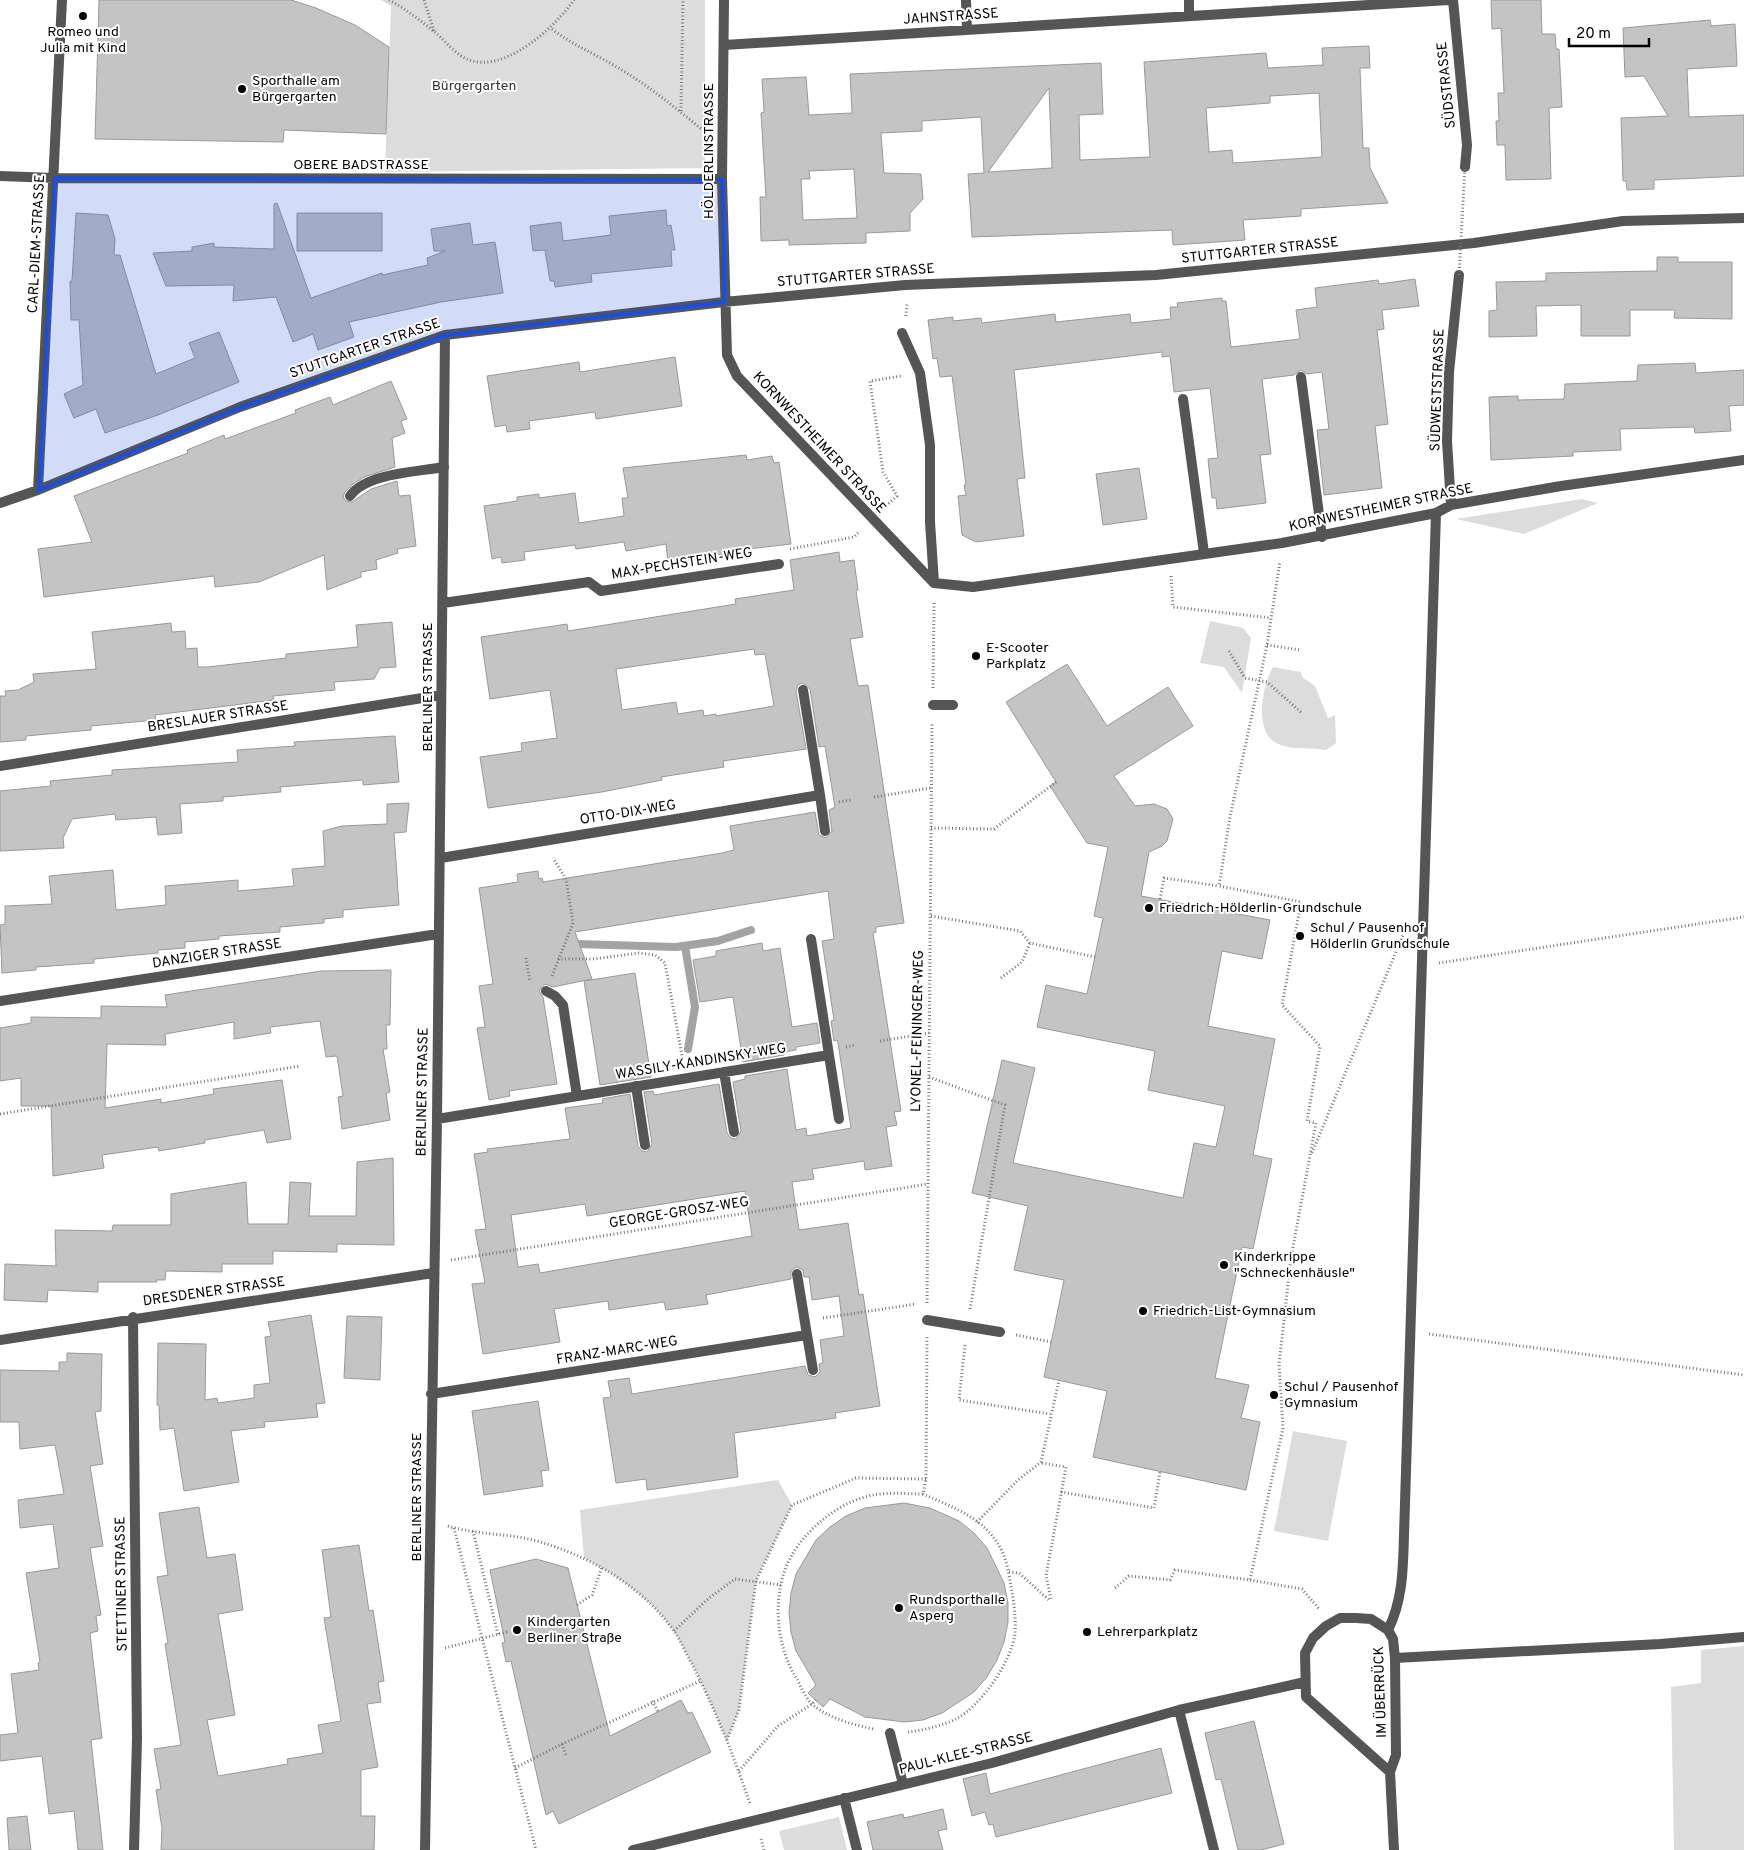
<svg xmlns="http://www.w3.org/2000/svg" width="1744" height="1850" font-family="Overpass,sans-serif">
  <rect width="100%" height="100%" fill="#fff"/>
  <path fill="#dcdcdc" d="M381 0H705V168L385 172 391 6Z
    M1582 499 1598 503 1524 534 1456 519Z
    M1210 621 1243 628 1251 638 1242 693 1224 667 1200 663Z
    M1273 667 1301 672 1302 677 1315 686 1328 718 1335 715 1336 743 1326 750C1309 747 1292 751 1276 743 1253 730 1263 684 1273 667Z
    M1293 1431 1347 1441 1328 1541 1274 1531Z
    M778 1480 792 1505 756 1581 739 1710 727 1741C711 1704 696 1667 675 1633 656 1602 616 1574 584 1558L580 1510Z
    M1744 1646V1850H1674L1671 1687 1701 1683V1650Z
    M839 1817 847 1850H784L779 1831Z"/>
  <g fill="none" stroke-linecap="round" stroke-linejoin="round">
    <path stroke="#a3a3a3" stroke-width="8" d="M577 944 676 947 718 941 751 930
      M685 946 695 1007 688 1049"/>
  </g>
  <path fill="#c4c4c4" stroke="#999" fill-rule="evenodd" d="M99 0H291L316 8 355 25 389 47 386 134 284 130 283 142 95 139Z
    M1491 0H1541L1542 34H1555L1556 49H1559L1562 107 1549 108 1551 179 1506 180 1505 145H1497L1496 121H1499L1498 93H1504L1501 28 1492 29Z
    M1710 20 1711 26 1735 24 1737 66 1687 69 1689 117 1744 115V176L1654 180V189L1627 190 1626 181H1623L1621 118 1668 116 1644 76 1625 77 1623 28Z
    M1369 46 1370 68H1360L1363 148H1369L1370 168 1388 203 1301 209V216L1243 220 1245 240 1173 245 1172 230 972 237 968 174 984 173 981 117 922 121V131L881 133 884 173 921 174 923 199 910 213V231L866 233V243L789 245V240L761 241 760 197H766L761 113 764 112 762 79 806 77 809 115 852 113 850 74 1101 63 1103 114 1079 115 1080 160 1150 157 1144 62 1266 53 1268 68 1323 65 1322 48ZM1049 88 1052 168 988 172ZM1319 93 1322 157 1233 163 1232 150 1209 152 1206 108 1270 103V96ZM854 169 857 218 803 220 801 179H810L809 171Z
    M277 203 311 298 382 273V275L428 265 427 258 445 251H434L431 229 470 223 473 245 495 242 503 293 441 302 349 322 354 337 318 350 313 334 293 342 276 297 233 301 234 285 166 286 153 253 192 251V247L214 243V247L274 249V204Z
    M666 210 667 226 671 225 675 250H671L672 266 591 274 592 282 555 287 554 281H550L545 250 533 251 530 226 561 222 563 241 611 235 609 216Z
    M76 213 108 215 115 239 114 255H120L156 374 195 358 189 343 219 332 239 382 158 415 105 433 96 409 74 418 64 394 83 385 79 320H71L70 281H72Z
    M297 213H382V251H297Z
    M1657 257H1678V262H1732V319L1674 318 1675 310H1630V336H1581V305L1536 306 1537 336 1489 337V311L1497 310 1496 282 1546 281V273L1657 271Z
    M1415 279 1419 306 1382 310 1384 329 1377 330 1388 424 1375 426 1382 488 1324 495 1317 430 1329 429 1322 372 1307 374 1301 370 1294 375 1262 379 1271 454 1260 455 1266 503 1217 509 1216 498H1212L1208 459 1218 458 1210 388 1174 392 1170 356 1162 357V352L1014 370 1025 478 1017 479 1024 536 976 542 962 535 958 496 966 495 964 485H966L952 376 940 377 937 358 933 359 928 320 953 317V321L981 318 982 323 1055 314 1056 322 1130 314 1131 323 1171 319 1170 307H1178L1177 303 1222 298V301H1226L1231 347 1300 339 1296 310 1317 307 1315 288 1378 280 1379 284Z
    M675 357 682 406 596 419 595 412 529 421 530 429 507 432 506 425 495 427 487 376 579 362 580 372Z
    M1695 363 1696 373 1744 370V405L1729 406 1731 431 1695 433 1694 427 1620 429 1621 450 1573 452V456L1491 460 1489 397 1518 396V400L1564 399 1565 384 1637 381 1638 365Z
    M391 381 407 419 401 421 405 433 392 438 395 467 364 477 353 484 345 492 343 497 346 501 352 502 371 489 397 481 399 496 410 495 416 546 397 549 398 553 376 560 377 569 361 572V577L327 590 324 555 259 582 215 587 214 576 44 597 38 549 92 542 74 496 188 453 187 450 224 435 225 439 296 413 295 410 330 397 333 405Z
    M746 455 747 460 772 456 774 463 779 462 791 544 731 551V553L668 563 666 544 626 551 624 542 576 549 575 545 524 552 525 560 502 563 501 557 492 559 484 506 517 501V497L539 494V498L575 493 579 523 624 516 622 498H628L623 468Z
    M1139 468 1147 519 1103 525 1096 474Z
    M839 552 840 562 854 560 858 590 856 591 863 637 850 639 858 686 868 685 904 923 876 927V932L873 933 901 1111 894 1112 897 1125 886 1127 892 1166 865 1170 864 1161 812 1169 814 1179 792 1182 799 1230 848 1223 859 1295 863 1294 880 1406 835 1413 836 1418 734 1433 738 1477 647 1490 646 1479 616 1483 603 1398 611 1397 608 1381 629 1378 632 1394 805 1366 808 1375 815 1377 820 1372 819 1364 823 1363 820 1340 844 1336 839 1296 812 1300 809 1277H804L803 1270 796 1267 791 1271V1279L706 1295 708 1304 666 1310 664 1302 609 1310 608 1301 554 1309 560 1342 483 1354 472 1284 485 1283 475 1230 486 1229 474 1154 488 1152 487 1149 570 1139 565 1108 603 1103 602 1099 630 1094 638 1146 642 1151 647 1152 652 1144 644 1092 653 1091 654 1095 719 1084 727 1133 731 1138 736 1139 741 1131 733 1082 745 1079V1076L787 1069 796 1130 806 1128 807 1136 851 1128 838 1043 837 1040 834 1041 831 1021 834 1020 822 941 834 939 828 891 575 932 592 979 553 987 545 984 539 991 543 997 557 1084 509 1091 510 1096 489 1100 477 1028 485 1027 479 986 493 984 479 888 518 882 517 874 538 871 539 879 542 878 543 882 722 853 734 850 730 826 815 812 819 835 826 838 832 831 829 810 835 807 825 746 819 747 810 689 802 683 798 685 796 691 806 749 723 761 724 767 661 777 662 780 602 792 488 808 480 757 522 751 521 743 557 738 550 690 490 699 481 637 567 624 568 631 736 604 735 599 794 590 790 560ZM754 649 755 655 765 654 774 706 716 716V714L704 716 703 710 678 714 676 702 622 710 616 669ZM745 1191 752 1236 540 1273 538 1264 518 1267 511 1215 585 1204 587 1216Z
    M392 622 396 667 380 668 374 679 334 682 335 690 273 696 274 700 155 715 156 720 91 726V730L26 736V740L0 742V696H6L5 691 18 690 34 682 33 674 96 669 92 632 171 623 172 632 185 631 186 649 197 648 198 667H208L286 658V654L358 647 356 625Z
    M1067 664 1107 726 1168 687 1193 726 1114 776 1135 806 1154 804 1167 809 1173 819 1167 841 1162 846 1149 852 1141 896 1270 920 1262 959 1222 951 1208 1026 1275 1039 1253 1155 1272 1159 1253 1249 1242 1247 1215 1378 1249 1385 1241 1418 1260 1422 1246 1490 1093 1457 1107 1391 1044 1377 1064 1280 1014 1270 1028 1206 972 1193 1002 1060 1035 1068 1013 1163 1183 1198 1194 1143 1216 1147 1225 1106 1148 1090 1155 1051 1037 1027 1046 985 1087 994 1103 918 1094 916 1108 847 1087 843 1050 786 1056 782 1006 702Z
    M395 736 399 782 363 785V780L280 787 281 792 223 797V801L180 804 182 833 158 835 156 817 116 820 115 814 72 819 63 838 64 848 0 851V791L51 786 50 781 112 775V770L238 762 237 750 295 746 294 742Z
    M409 803 406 832 394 833 399 905 343 910V917L324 919V923L280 927V932L219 936V939L185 942V948L158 950V953L94 959V963L36 967V970L2 973 0 925 5 924V906L52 904 49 876 113 870 116 910 166 905 165 886 238 880V891L294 886 292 869 325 866 323 831 342 826 387 824V804Z
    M762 943 763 951 780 948 792 1027 817 1023 820 1043 796 1047V1050L784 1052V1055L743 1062 733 997 700 1002 693 960 716 956V951Z
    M391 970 390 1025H386L387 1049H383L390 1092 386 1093 390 1120 342 1129 338 1097 343 1096 337 1056 326 1057 320 1021 270 1027 271 1033 234 1039V1022L165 1034 166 1045 107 1044 105 1108 161 1099V1103L214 1094 213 1089 282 1080 291 1139 267 1143 264 1130 205 1140V1143L159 1151 158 1147 102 1155 104 1168 53 1176 51 1106H21V1078L0 1081V1028L31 1023V1017L101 1018V1006L167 1007 165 995 321 971Z
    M635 973 651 1077 600 1085 584 981Z
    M393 1158 394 1245 337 1244V1252L273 1251V1264H222V1272L166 1271 165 1280H156L157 1282H98V1292L48 1290 47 1302 4 1300 5 1264 56 1266 55 1230 112 1231 113 1225H171V1194L246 1182 248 1224H288L290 1182 311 1183 309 1216H356L357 1162Z
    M311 1315 325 1403 316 1404 318 1417 264 1422 265 1427 231 1431 239 1482 184 1491 174 1428 160 1430 159 1405H157L158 1343 206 1344 205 1400 217 1398 218 1403 254 1398V1385L270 1383 265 1337 271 1336 268 1322Z
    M347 1316 382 1317 380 1380 344 1378Z
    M67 1353 102 1354 101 1411 95 1412 103 1464 90 1466 103 1546 90 1548 101 1615 96 1616 98 1631 90 1633 102 1738 91 1740 103 1850H78L74 1811 49 1814 42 1756 0 1761V1735L18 1733 11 1674 39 1670 38 1663 40 1662 26 1573 59 1568 53 1524 20 1528 18 1500 64 1494 55 1445 20 1449 19 1422H0V1370L59 1371V1362H67Z
    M538 1401 549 1470 541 1471 543 1486 484 1495 472 1411Z
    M904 1503 930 1508 959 1521 974 1533 987 1548 1004 1583 1008 1603V1622L1004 1642 997 1660 987 1677 974 1692 942 1713 923 1720 904 1722 865 1717 830 1699 823 1707 808 1693 816 1685 796 1651 791 1632 789 1613 791 1593 796 1574 816 1540 830 1527 846 1516 865 1508Z
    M199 1507 207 1558 235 1554 243 1610 218 1614 235 1715 207 1720 218 1776 288 1764 287 1759 323 1753 318 1725 341 1721 324 1618 331 1617 322 1550 359 1545 369 1611 373 1610 384 1681 378 1682 381 1702 367 1704 378 1767 361 1770V1816H375L374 1850H161L162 1828 156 1790 161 1789 154 1749 181 1745 165 1644 168 1643 157 1577 168 1575 159 1513Z
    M536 1559 568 1568 610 1736 681 1700 688 1713 692 1712 711 1752 559 1824 553 1811 546 1815 511 1661 506 1662 502 1643 505 1642 490 1570Z
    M1254 1721 1284 1844 1261 1850H1238L1221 1779 1216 1780 1205 1733Z
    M1161 1748 1172 1793 996 1837 993 1824 989 1825 985 1812 972 1816 963 1779 986 1773 990 1794Z
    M943 1809 947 1829 938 1831 943 1850H873L867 1822 903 1814 904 1818Z
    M27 1816 31 1850H9L7 1818Z"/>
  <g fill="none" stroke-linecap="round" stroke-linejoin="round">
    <path stroke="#777" stroke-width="3" stroke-dasharray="1 2.5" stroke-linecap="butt" d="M389 0C406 9 421 21 436 33 446 42 456 55 469 60 506 73 555 27 574 0
      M424 0 434 31
      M552 29C571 44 593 53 615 66 648 85 676 108 705 132
      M681 111 683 0
      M906 316 907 303
      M886 506 897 496 883 472 870 381 901 376
      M790 549 854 537 860 531
      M1171 576 1173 607 1271 618
      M1267 645 1300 650
      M1229 651 1245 678 1267 682 1302 713
      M933 688 934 602
      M874 797 931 788
      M839 802 851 800
      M931 828 994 829 1056 782
      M1160 899 1164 878 1219 886
      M931 916 1020 931 1030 943 1095 957
      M526 958 530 982
      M558 959H593L639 953 655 955 665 963 683 1061
      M1439 963 1744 917
      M552 976 573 923 566 879 553 858
      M1001 978 1022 962 1030 943
      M880 1041 929 1033
      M846 1047 856 1045
      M929 1077 1005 1105 970 1309
      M0 1114 300 1066
      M1312 1153 1403 935
      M451 1260 928 1184
      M927 1303 932 722
      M823 1318 916 1304
      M1429 1334 1744 1375
      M1016 1335 1051 1342
      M965 1345 959 1400 1050 1414
      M1042 1463 1066 1467 1046 1576 1051 1599
      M1061 1492 1154 1508 1160 1472
      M977 1522 1018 1480 1041 1462 1059 1380
      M448 1526C477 1535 508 1533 537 1541 590 1556 642 1586 674 1631 681 1641 686 1654 692 1664 715 1709 734 1756 750 1804
      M454 1528 536 1850
      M473 1531 498 1635
      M1009 1572 1019 1573 1049 1600
      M1250 1580 1302 1589 1320 1610
      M1115 1588 1129 1576 1170 1580 1175 1570 1250 1580 1283 1428 1279 1364 1291 1258 1316 1123 1307 1121 1320 1046 1282 1005 1301 902 1219 886 1230 817 1267 645 1280 561
      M577 1605 592 1595 602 1567
      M674 1631 709 1598 735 1579 781 1585
      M445 1648 507 1632
      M652 1701 658 1711
      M873 1729C852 1724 830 1719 813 1705 806 1699 801 1687 797 1679 775 1646 771 1590 792 1555 808 1527 841 1501 873 1495 888 1492 907 1494 923 1494L926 1479 927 1337
      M908 1732C924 1730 942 1726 956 1719 981 1706 1012 1661 1015 1633 1016 1618 1014 1602 1011 1587 1009 1573 1006 1556 998 1544 982 1517 950 1506 923 1494
      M727 1740 739 1710 756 1581 792 1505 856 1478 926 1479
      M562 1744 566 1755
      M515 1768 562 1744 700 1681
      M739 1771 778 1726 812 1704 816 1700
      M761 1839 764 1850"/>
    <path stroke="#555" stroke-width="10" d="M1301 377 1322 537
      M1183 399 1204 553
      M350 496C366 473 417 472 444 467
      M933 705H953
      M636 1086 645 1145
      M927 1320 1000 1332
      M1388 1630C1403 1600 1403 1568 1404 1535L1436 513
      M1395 1658 1660 1644 1744 1637
      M890 1733 903 1784"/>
    <path stroke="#555" stroke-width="10" d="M724 0 722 179 727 355 737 376 934 583 973 587 1282 543 1436 513 1451 505 1561 486 1744 460
      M966 0 967 30
      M1189 0V15
      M1453 0 1467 145 1465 167
      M724 45 1449 0
      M0 176 54 178 722 179
      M902 333 920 373 930 445V522L934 583
      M38 490 62 0
      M0 503 38 490 240 407 445 335 724 302 905 285 1156 275 1474 243 1623 221 1744 218
      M1451 505 1447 441 1449 372 1459 275
      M443 603 589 582 601 591 779 564
      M0 766 441 695
      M820 795 825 831
      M441 858 820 795 803 690
      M811 939 829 1055
      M546 991 555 996 563 1005 577 1096
      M0 1001 438 934
      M724 1072 734 1132
      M437 1119 829 1055 839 1119
      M133 1317 137 1739 134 1850
      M807 1335 813 1370
      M0 1340 433 1273
      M431 1394 807 1335 797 1274
      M1179 1710 1214 1850
      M1390 1772 1306 1697 1305 1653 1313 1638 1326 1626 1340 1618H1356L1371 1619 1388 1630 1393 1639 1395 1658 1396 1755 1390 1772 1394 1850
      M844 1798 857 1850
      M425 1850 437 1119 445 335
      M633 1850 992 1763 1179 1710 1305 1682"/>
    <path stroke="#777" stroke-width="3" stroke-dasharray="1 2.5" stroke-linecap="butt" d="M1459 275 1465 167"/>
  </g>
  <path fill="#1d4ed8" fill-opacity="0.2" stroke="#1d4ed8" stroke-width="4" stroke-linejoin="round" d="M54 178 722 179 724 302 445 335 240 407 38 490Z"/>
  <g fill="#000" stroke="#fff" stroke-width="2">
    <circle cx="83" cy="16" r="5"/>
    <circle cx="242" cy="89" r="5"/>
    <circle cx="976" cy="656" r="5"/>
    <circle cx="1149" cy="908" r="5"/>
    <circle cx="1300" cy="936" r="5"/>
    <circle cx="1224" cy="1265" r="5"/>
    <circle cx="1143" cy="1311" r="5"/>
    <circle cx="1274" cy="1395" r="5"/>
    <circle cx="899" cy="1608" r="5"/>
    <circle cx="517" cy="1630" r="5"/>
    <circle cx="1087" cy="1632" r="5"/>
  </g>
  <g text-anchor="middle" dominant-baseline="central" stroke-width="4" stroke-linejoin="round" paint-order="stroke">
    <g font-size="14" fill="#000" stroke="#fff">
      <text transform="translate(951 17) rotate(-4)">JAHNSTRASSE</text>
      <text transform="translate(1447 85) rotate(-96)">SÜDSTRASSE</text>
      <text transform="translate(709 151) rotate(-90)">HÖLDERLINSTRASSE</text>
      <text x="361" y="165">OBERE BADSTRASSE</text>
      <text transform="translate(37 244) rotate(-87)">CARL-DIEM-STRASSE</text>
      <text transform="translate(1260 251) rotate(-6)">STUTTGARTER STRASSE</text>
      <text transform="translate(856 276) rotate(-5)">STUTTGARTER STRASSE</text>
      <text transform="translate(365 349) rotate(-19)">STUTTGARTER STRASSE</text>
      <text transform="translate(1438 390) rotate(-88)">SÜDWESTSTRASSE</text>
      <text transform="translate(819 443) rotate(47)">KORNWESTHEIMER STRASSE</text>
      <text transform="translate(1381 508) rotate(-12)">KORNWESTHEIMER STRASSE</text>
      <text transform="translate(682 564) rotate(-9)">MAX-PECHSTEIN-WEG</text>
      <text transform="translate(428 687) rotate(-90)">BERLINER STRASSE</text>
      <text transform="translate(218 717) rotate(-9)">BRESLAUER STRASSE</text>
      <text transform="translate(628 813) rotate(-9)">OTTO-DIX-WEG</text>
      <text transform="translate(217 954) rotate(-9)">DANZIGER STRASSE</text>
      <text transform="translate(918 1031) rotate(-89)">LYONEL-FEININGER-WEG</text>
      <text transform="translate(701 1062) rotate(-9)">WASSILY-KANDINSKY-WEG</text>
      <text transform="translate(423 1092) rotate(-89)">BERLINER STRASSE</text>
      <text transform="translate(679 1213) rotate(-9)">GEORGE-GROSZ-WEG</text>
      <text transform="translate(214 1292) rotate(-8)">DRESDENER STRASSE</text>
      <text transform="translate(617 1351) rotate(-9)">FRANZ-MARC-WEG</text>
      <text transform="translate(417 1497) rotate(-90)">BERLINER STRASSE</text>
      <text transform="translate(122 1584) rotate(-91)">STETTINER STRASSE</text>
      <text transform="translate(1381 1692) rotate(-92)">IM ÜBERRÜCK</text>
      <text transform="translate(966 1754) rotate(-14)">PAUL-KLEE-STRASSE</text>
    </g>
    <g font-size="14" fill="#000" stroke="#fff" text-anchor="start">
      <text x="83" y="32" text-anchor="middle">Romeo und<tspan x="83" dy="16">Julia mit Kind</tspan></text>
      <text x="252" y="81">Sporthalle am<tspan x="252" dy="16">Bürgergarten</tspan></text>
      <text x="986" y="648">E-Scooter<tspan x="986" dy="16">Parkplatz</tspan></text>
      <text x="1159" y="908">Friedrich-Hölderlin-Grundschule</text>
      <text x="1310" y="928">Schul / Pausenhof<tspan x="1310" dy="16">Hölderlin Grundschule</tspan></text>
      <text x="1234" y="1257">Kinderkrippe<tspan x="1234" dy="16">"Schneckenhäusle"</tspan></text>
      <text x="1153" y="1311">Friedrich-List-Gymnasium</text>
      <text x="1284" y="1387">Schul / Pausenhof<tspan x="1284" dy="16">Gymnasium</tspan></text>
      <text x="909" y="1600">Rundsporthalle<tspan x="909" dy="16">Asperg</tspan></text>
      <text x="527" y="1622">Kindergarten<tspan x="527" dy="16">Berliner Straße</tspan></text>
      <text x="1097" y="1632">Lehrerparkplatz</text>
    </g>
    <g font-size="14" fill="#333" stroke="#fff">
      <text x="474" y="86">Bürgergarten</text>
    </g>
  </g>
  <path d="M1569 38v8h80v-8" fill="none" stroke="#000000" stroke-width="2.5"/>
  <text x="1576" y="38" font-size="15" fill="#000000" stroke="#ffffff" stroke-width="4" paint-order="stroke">20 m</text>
</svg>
